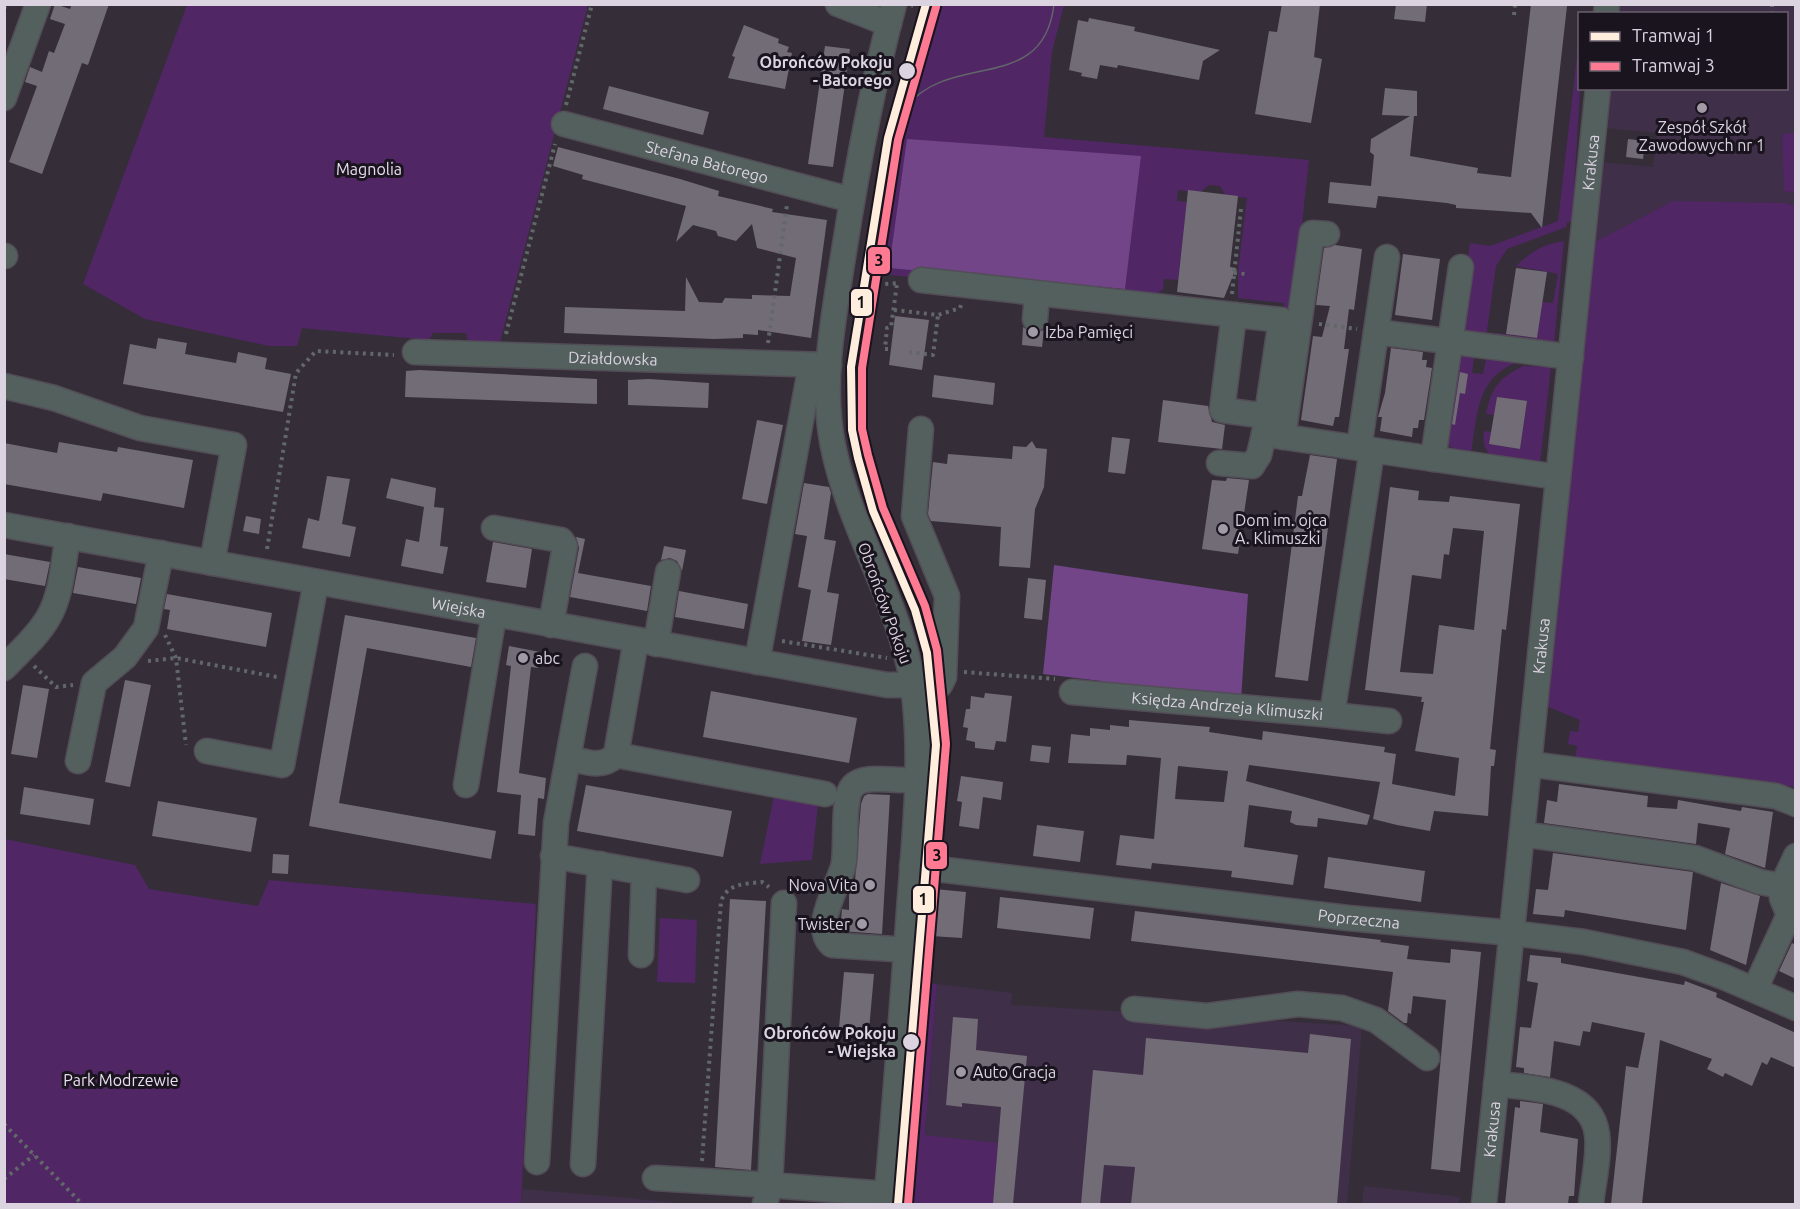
<svg xmlns="http://www.w3.org/2000/svg" width="1800" height="1209" font-family="Ubuntu,sans-serif">
  <rect width="100%" height="100%" fill="#352e39"/>
  <path fill="#3f2f48" d="M1620 5H1795V206L1785 203 1591 244 1601 162 1653 167 1657 133 1606 128 1611 89 1786 88V14L1619 13Z
    M937 984 1012 993 1011 1005 1362 1026 1347 1204H990L925 1135Z
    M1364 1186 1460 1197 1459 1204H1362Z
    M522 1189 629 1198 685 1204H521Z"/>
  <path fill="#502665" d="M187 5H588L499 346 468 344 466 333H433L429 340 302 328 297 346H269L145 319 83 284Z
    M934 5H1064L1052 52 1044 137 1309 160 1292 315 1285 313 1284 303 1238 298V270L1247 198 1226 196 1220 186 1209 185 1199 193 1178 190 1177 201 1187 202 1178 280 1164 279 1163 289 1156 295 1139 300 881 274 900 132Z
    M1579 39 1580 89 1572 221 1567 223 1566 227 1507 249 1496 266 1486 338 1469 337 1459 327 1470 243 1490 246 1558 221Z
    M1795 133V191L1784 192 1782 134Z
    M1673 201 1785 203 1795 206V787L1575 759 1577 746 1568 744 1570 731 1578 732 1580 720 1544 705 1591 244Z
    M1564 241 1554 343 1495 339 1496 333 1537 338 1542 302 1553 303 1558 274 1516 266C1531 252 1543 244 1564 241Z
    M1470 350 1474 357 1472 373 1483 374 1486 360 1490 355 1524 360C1476 374 1478 412 1471 454 1459 451 1449 450 1444 437L1453 355Z
    M1523 366 1551 367 1540 464C1514 461 1479 467 1484 431L1491 432 1490 444 1520 449 1527 402 1497 397 1494 415 1486 414C1492 387 1498 379 1523 366Z
    M774 796 818 804 812 860 760 864Z
    M5 839 135 865 149 889 258 906 269 880 536 904 521 1204H5Z
    M660 918 697 920 695 983 657 982Z
    M912 981 937 984 925 1135 998 1143 993 1204H895Z"/>
  <path fill="#714588" d="M907 139 1141 156 1125 289 889 268Z
    M1054 565 1248 594 1241 700 1121 688 1101 681 1043 674Z"/>
  <path fill="#726c76" fill-rule="evenodd" d="M55 4 70 9 72 4H109L88 65 82 63 42 174 9 162 37 86 25 82 30 67 42 72 49 51 54 53 65 24 50 19Z
    M1282 4H1320L1314 57 1322 59 1311 123 1255 114 1269 31 1277 32Z
    M1396 4H1427L1425 22 1394 19Z
    M1531 4 1567 6 1542 228 1531 213 1456 208V205L1447 203 1378 196 1376 208 1328 203 1330 182 1371 186 1374 155 1370 152 1371 139 1410 116 1382 115 1385 88 1417 91V116H1414L1410 156 1478 168 1477 173 1511 177Z
    M1089 18 1135 27 1134 31 1220 50 1203 61 1199 80 1118 65 1117 68 1100 65 1097 79 1081 76 1082 73 1069 70 1078 20 1088 22Z
    M744 25 779 39 778 43 789 47 787 52 792 53 785 89 728 78 735 57 732 56Z
    M825 46 850 49 833 167 808 164Z
    M609 86 709 112 703 135 603 109Z
    M1628 139 1645 141 1643 159 1626 157Z
    M558 147 680 179 719 191 718 196 773 209 772 212 827 220 811 338 758 330V335L743 334V338L714 339 564 333 565 307 685 311 686 277 699 302 722 303 725 298 752 299V295L790 296 796 258 757 248 752 224 736 241 718 236 716 231 693 225 676 242 686 206 582 179 583 175 553 166Z
    M1188 190 1238 196 1230 267 1236 268 1224 298 1177 292Z
    M1335 245 1362 249 1354 310 1349 309 1344 349H1349L1339 417H1335L1333 426 1301 420 1313 336 1322 337 1330 306 1316 305 1324 248Z
    M1403 254 1440 259 1432 320 1395 315Z
    M1516 268 1547 272 1537 338 1506 334Z
    M895 316 929 320 922 370 889 365Z
    M1023 327 1033 333 1044 330 1042 347 1022 345Z
    M158 338 187 343 185 354 236 363 238 352 267 358 265 369 291 374 283 412 123 384 130 344 156 349Z
    M1391 348 1423 352 1422 360H1427L1426 367 1432 368 1424 420H1419L1418 428H1413L1412 437 1380 431 1382 417H1378L1385 393Z
    M419 370 597 379V404L405 397 406 371Z
    M1460 372 1468 374 1465 394 1460 393 1455 425 1452 424Z
    M934 375 995 383 993 405 932 397Z
    M649 379 709 383 708 408 628 405V380Z
    M1497 397 1527 401 1520 449 1489 444Z
    M1163 400 1208 406 1212 422 1225 425 1222 449 1158 442Z
    M757 420 783 425 767 504 742 499Z
    M1112 437 1130 439 1125 474 1108 472Z
    M1032 441 1036 448 1047 449 1044 487 1035 509 1030 568 999 566 1001 527 931 521 928 514 933 462 947 464 948 454 1012 459 1013 446 1026 447Z
    M59 442 117 452 118 447 193 460 184 508 103 493 101 501 4 484V443L57 453Z
    M1310 455 1337 459 1308 681 1275 677 1298 496H1302Z
    M327 476 350 479 342 524 356 527 350 557 302 548 308 518 319 521Z
    M391 478 436 488 434 507 444 508 440 546 448 547 443 574 401 566 406 539 419 542 424 507 386 498Z
    M1227 478 1249 480 1238 554 1202 549 1212 480 1226 481Z
    M804 483 829 487 831 493 824 539 836 541 827 592 839 594 831 645 802 641 811 590 798 587 807 536 795 534Z
    M1390 487 1419 491 1418 500 1449 502 1450 496 1520 504 1506 630 1502 629 1490 749 1496 750 1494 766H1491L1488 816 1434 811 1430 831 1397 825 1373 819 1380 782 1249 765 1246 781 1370 815 1367 825 1318 818 1317 827 1296 825 1290 822 1292 811 1249 805 1244 847 1298 855 1293 885 1231 877 1232 871 1152 863 1151 869 1116 865 1120 835 1154 839 1161 758 1127 755 1126 765 1068 763 1071 734 1090 736V728L1110 730V725L1129 727V720L1210 727 1209 732 1262 740 1263 731 1385 747 1384 752 1396 754 1392 784 1455 796 1459 758 1415 751 1424 702H1421L1422 697 1365 690ZM1453 528 1484 531 1474 630 1439 625 1433 674 1400 672 1412 575 1441 579 1444 554 1449 555ZM1178 766 1228 771 1224 802 1175 799Z
    M246 516 261 519 259 534 243 531Z
    M576 537 585 539 578 573 651 586 647 611 570 597 579 548Z
    M493 542 532 549 526 588 486 582Z
    M664 546 686 550 682 571 677 561 670 558 661 560Z
    M4 554 50 562 45 586 4 579Z
    M78 567 141 578 136 604 73 593Z
    M1028 578 1046 580 1042 620 1024 618Z
    M679 591 748 604 744 629 675 617Z
    M167 594 272 613 266 647 167 629 170 610 164 609Z
    M345 615 476 638 471 667 367 648 339 803 496 831 491 859 309 826Z
    M509 646 540 652 538 668 531 667 519 773 546 778 544 799 538 798 535 836 518 834 521 795 497 792 511 666 506 665Z
    M125 680 151 685 130 787 105 782Z
    M23 685 49 689 37 758 11 754Z
    M711 691 857 718 849 763 703 737Z
    M985 693 1012 696 1006 742 996 741 994 750 975 748V742L966 740 968 728 963 727 966 709H970L971 696 984 698Z
    M1032 745 1051 747 1049 763 1030 761Z
    M961 776 1003 782 1001 800 983 797 979 829 959 826 962 802 957 801Z
    M1559 784 1648 796 1647 807 1677 809 1678 800 1741 811 1742 807 1773 812 1765 868 1725 854 1730 828 1698 823 1696 844 1544 823 1547 800 1557 802Z
    M586 785 732 811 723 857 577 831Z
    M24 787 94 799 90 825 20 814Z
    M868 794 890 795 882 934 840 931 842 909 849 910V892L854 893 861 804 864 796Z
    M158 801 257 818 251 852 152 836Z
    M1037 825 1084 831 1080 862 1033 856Z
    M1553 853 1693 872 1686 930 1565 910 1564 917 1533 914 1536 889 1548 890Z
    M273 854 289 855 288 874 272 873Z
    M1328 857 1425 871 1421 902 1324 888Z
    M1721 883 1760 896 1746 965 1710 950Z
    M935 889 966 892 962 938 931 936Z
    M1000 897 1094 908 1090 939 997 928Z
    M730 899 766 901 751 1170 715 1167Z
    M1135 911 1381 940 1380 942 1409 946 1407 959 1450 963 1451 949 1481 952 1460 1172 1431 1169 1446 1000 1413 996 1411 1014 1408 1013 1407 1023H1404L1388 1011 1393 972 1131 941Z
    M1792 943 1796 945V979L1779 971Z
    M1530 955 1561 958V963L1684 985 1685 981 1717 993 1716 997 1796 1033V1068L1771 1057 1767 1065 1762 1062 1752 1086 1725 1073 1723 1077 1707 1069 1712 1059 1660 1040 1642 1204H1611L1626 1066 1638 1068 1645 1033 1592 1022 1590 1032 1583 1031 1580 1046 1554 1041 1550 1077 1524 1073V1068L1516 1067 1520 1027 1531 1028 1538 983 1527 981Z
    M844 972 874 974 869 1030 839 1028Z
    M953 1017 978 1019 976 1050 1027 1056 1013 1204H993L1001 1107 962 1103V1107L946 1105Z
    M1310 1034 1351 1039 1337 1204H1131L1135 1167 1104 1165 1100 1204H1081L1093 1070 1143 1075 1146 1038 1308 1053Z
    M1520 1101 1543 1104 1540 1132 1578 1139 1574 1196H1569L1568 1204H1505L1515 1107 1520 1108Z"/>
  <g fill="none" stroke-linecap="round" stroke-linejoin="round">
    <defs>
      <g id="minor">
        <path d="M838 4 889 24"/>
        <path d="M1606 14 1607 4"/>
        <path d="M4 98 38 4"/>
        <path id="s1" d="M564 124 852 200"/>
        <path d="M4 256H5"/>
        <path d="M921 280 1281 320 1264 434 1372 450"/>
        <path d="M1234 315 1222 410 1266 416"/>
        <path d="M1035 319 1037 294"/>
        <path d="M1376 332 1571 357"/>
        <path id="s2" d="M415 352 829 365"/>
        <path d="M4 386 54 398 140 428 234 445 212 563"/>
        <path d="M1283 437 1312 233 1327 234"/>
        <path d="M1359 448 1387 257"/>
        <path d="M1433 459 1461 267"/>
        <path d="M1219 463 1252 466 1259 455 1264 434"/>
        <path id="s3" d="M4 525 887 685H940L944 677 947 596 914 516 921 429"/>
        <path d="M494 528 561 540 565 546 551 625"/>
        <path d="M636 640 616 755 825 794"/>
        <path d="M656 644 668 572"/>
        <path d="M757 662 811 365"/>
        <path d="M4 668C19 652 37 637 48 618 62 595 63 563 68 536"/>
        <path id="s4" d="M1072 692 1332 715 1372 450 1558 477"/>
        <path d="M1332 715 1389 721"/>
        <path d="M207 751 282 765 316 582"/>
        <path d="M569 758C586 762 602 769 616 755"/>
        <path d="M78 761 94 683 125 657 146 628 161 553"/>
        <path d="M1529 764 1776 796 1796 804"/>
        <path d="M466 785 494 614"/>
        <path d="M1522 834 1695 858 1760 882 1782 886"/>
        <path d="M553 856 687 880"/>
        <path id="s5" d="M912 866 1348 918 1512 933 1584 942 1683 962 1724 977 1796 1008"/>
        <path d="M784 903 770 1185 887 1194"/>
        <path d="M894 949 832 945C812 928 837 888 843 867 848 848 841 799 853 786 863 775 889 780 902 780"/>
        <path d="M641 955 644 872"/>
        <path d="M1755 989 1789 915 1782 898V886L1796 856"/>
        <path d="M1134 1009 1207 1016 1298 1004 1342 1008 1376 1020 1427 1058"/>
        <path d="M1496 1084C1530 1088 1591 1088 1597 1134 1600 1156 1593 1183 1591 1204"/>
        <path d="M537 1162 556 823 585 666"/>
        <path d="M583 1164 600 864"/>
        <path d="M655 1178 770 1185 765 1204"/>
        <path d="M886 1204C895 1107 902 1009 909 911 914 842 922 771 915 702 907 613 851 535 833 446 820 382 834 315 844 251 857 168 872 86 894 4"/>
        <path id="s6" d="M1484 1204 1598 88"/>
      </g>
    </defs>
    <use href="#minor" stroke="#524d56" stroke-width="27"/>
    <path stroke="#626869" stroke-width="4" stroke-dasharray="3 4.5" stroke-linecap="butt" d="M1772 4V14
      M4 9 6 4
      M1514 15 1515 4
      M566 105 592 4
      M1234 273 1246 274
      M858 294 870 296 871 285 900 283
      M1232 294 1241 209
      M894 310 938 315 960 308 961 305
      M1319 324 1357 329
      M506 334 555 144
      M768 343 787 205
      M888 349H885L887 328 891 327 897 284
      M909 352 933 355 938 315
      M267 549 296 373 316 351 394 355
      M165 635 176 658 186 745
      M782 641 887 658
      M148 661 176 658 277 677
      M34 666 56 687 73 685
      M964 672 1055 679
      M941 776 946 706
      M4 1124 82 1204
      M702 1161 721 901C728 883 745 884 762 882L769 887
      M4 1179 34 1155"/>
    <use href="#minor" stroke="#53605e" stroke-width="24"/>
    <path stroke="#626669" stroke-width="1.5" d="M912 7 913 4
      M872 239C882 207 889 127 907 106 951 51 1044 95 1054 4"/>
    <defs>
      <path id="tram-1" d="M898 1204 936 745 927 653 915 610 873 511 858 458 852 430 851 367 888 138 926 4"/>
      <path id="tram-2" d="M908 1204 946 744 937 650 925 606 883 508 868 455 862 429V368L898 140 936 7"/>
    </defs>
    <use href="#tram-1" stroke="#1a141e" stroke-width="12"/>
    <use href="#tram-2" stroke="#1a141e" stroke-width="12"/>
    <use href="#tram-1" stroke="#fed" stroke-width="8"/>
    <use href="#tram-2" stroke="#fe7a93" stroke-width="8"/>
  </g>
  <g fill="#dcd3e1" stroke="#1a141e" stroke-width="2">
    <circle cx="907" cy="71" r="9"/>
    <circle cx="911" cy="1042" r="9"/>
  </g>
  <g fill="#a299a6" stroke="#1a141e" stroke-width="2">
    <circle cx="1702" cy="108" r="6"/>
    <circle cx="1033" cy="332" r="6"/>
    <circle cx="1223" cy="529" r="6"/>
    <circle cx="523" cy="658" r="6"/>
    <circle cx="870" cy="885" r="6"/>
    <circle cx="862" cy="924" r="6"/>
    <circle cx="961" cy="1072" r="6"/>
  </g>
  <g text-anchor="middle" dominant-baseline="central" stroke-width="6" stroke-linejoin="round" paint-order="stroke">
    <g font-size="16" font-weight="bold" fill="#dcd3e1" stroke="#1a141e" text-anchor="end">
      <text x="892" y="62">Obrońców Pokoju<tspan x="892" dy="18">- Batorego</tspan></text>
      <text x="896" y="1033">Obrońców Pokoju<tspan x="896" dy="18">- Wiejska</tspan></text>
    </g>
    <g font-size="16" fill="#dcd3e1" stroke="#1a141e" text-anchor="start">
      <text x="1702" y="127" text-anchor="middle">Zespół Szkół<tspan x="1702" dy="18">Zawodowych nr 1</tspan></text>
      <text x="1045" y="332">Izba Pamięci</text>
      <text x="1235" y="520">Dom im. ojca<tspan x="1235" dy="18">A. Klimuszki</tspan></text>
      <text x="535" y="658">abc</text>
      <text x="858" y="885" text-anchor="end">Nova Vita</text>
      <text x="850" y="924" text-anchor="end">Twister</text>
      <text x="973" y="1072">Auto Gracja</text>
    </g>
    <g font-size="16" fill="#dcd3e1" stroke="#1a141e">
      <text stroke="none"><textPath href="#s1" startOffset="148">Stefana Batorego</textPath></text>
      <text stroke="none"><textPath href="#s6" startOffset="1047">Krakusa</textPath></text>
      <text stroke="none"><textPath href="#s2" startOffset="198">Działdowska</textPath></text>
      <text transform="translate(885 603) rotate(70)">Obrońców Pokoju</text>
      <text stroke="none"><textPath href="#s3" startOffset="462">Wiejska</textPath></text>
      <text stroke="none"><textPath href="#s6" startOffset="561">Krakusa</textPath></text>
      <text stroke="none"><textPath href="#s4" startOffset="156">Księdza Andrzeja Klimuszki</textPath></text>
      <text stroke="none"><textPath href="#s5" startOffset="450">Poprzeczna</textPath></text>
      <text stroke="none"><textPath href="#s6" startOffset="75">Krakusa</textPath></text>
    </g>
    <g font-size="16" fill="#e9ddf1" stroke="#1a141e">
      <text x="369" y="169">Magnolia</text>
      <text x="121" y="1080">Park Modrzewie</text>
    </g>
  </g>
  <g stroke="#1a141e" stroke-width="2">
    <rect x="867" y="246" width="24" height="29" rx="6" fill="#fe7a93"/>
    <rect x="850" y="288" width="23" height="29" rx="6" fill="#fed"/>
    <rect x="925" y="841" width="23" height="29" rx="6" fill="#fe7a93"/>
    <rect x="912" y="885" width="23" height="29" rx="6" fill="#fed"/>
  </g>
  <g font-size="16" text-anchor="middle" font-weight="bold" fill="#111">
    <text x="879" y="266">3</text>
    <text x="861" y="308">1</text>
    <text x="937" y="861">3</text>
    <text x="923" y="905">1</text>
  </g>
  <rect width="1800" height="1209" fill="none" stroke="#dcd3e1" stroke-width="12"/>
  <rect x="1578" y="12" width="210" height="78" fill="#1a141e" stroke="#68606c" stroke-width="1.5"/>
  <rect x="1590" y="32" width="30" height="9" fill="#ffeedd" stroke="#68606c" stroke-width="1.5"/>
  <text x="1632" y="42" font-size="18" fill="#dcd3e1">Tramwaj 1</text>
  <rect x="1590" y="62" width="30" height="9" fill="#fe7a93" stroke="#68606c" stroke-width="1.5"/>
  <text x="1632" y="72" font-size="18" fill="#dcd3e1">Tramwaj 3</text>
</svg>
